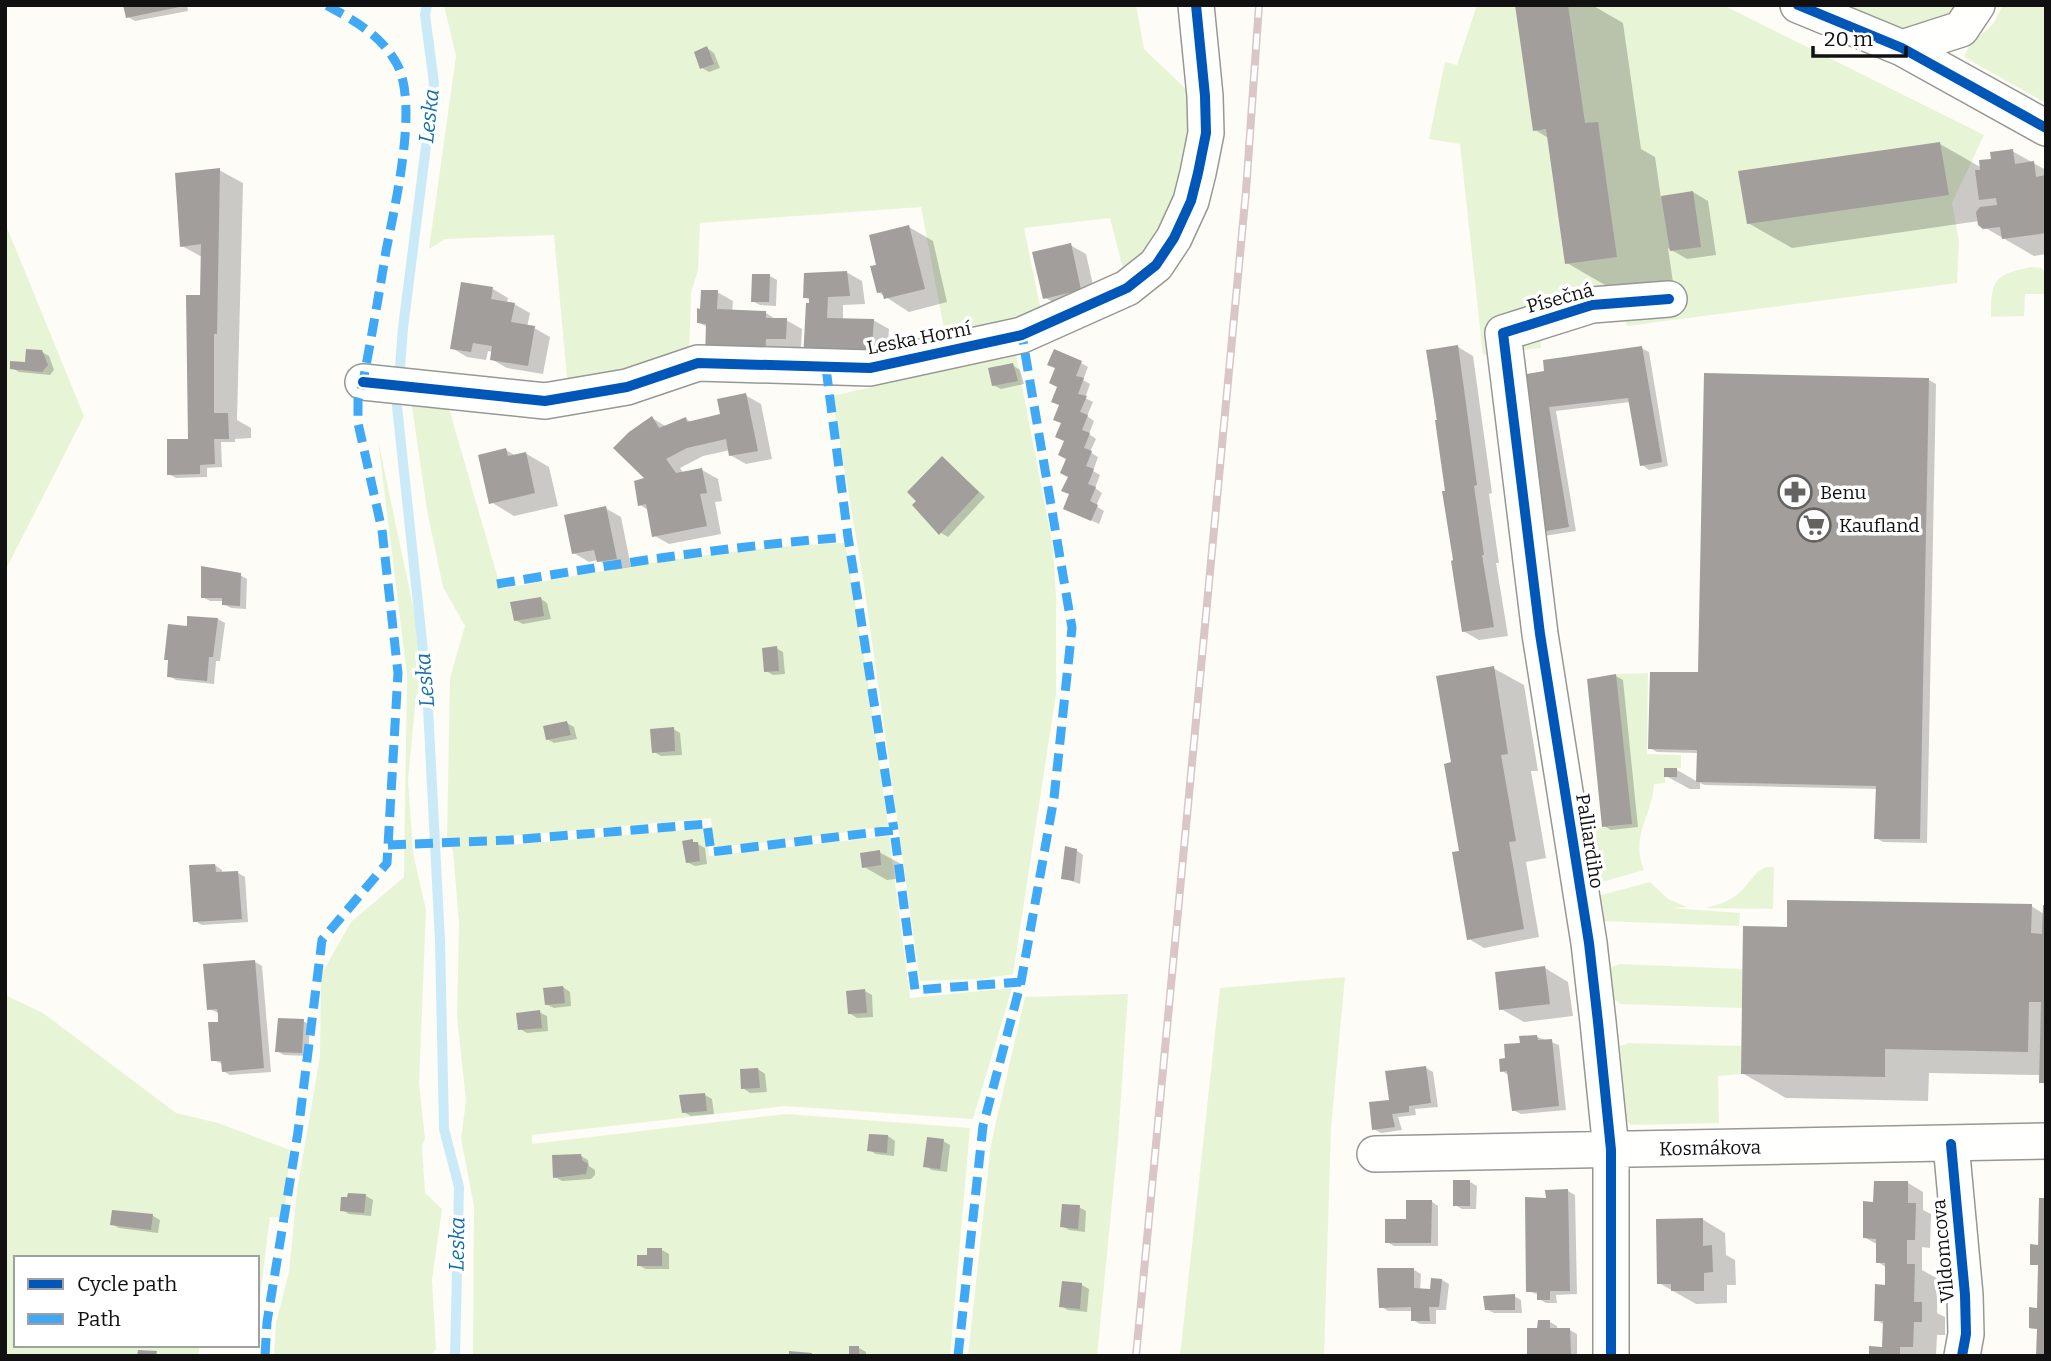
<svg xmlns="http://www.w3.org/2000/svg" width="2051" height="1361" font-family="Bitter,serif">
  <rect width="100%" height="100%" fill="#fdfcf7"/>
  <path fill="#e8f4d6" d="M444 5H1136L1144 49 1190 93V204L1127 284 1110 218 1024 228 1041 311 946 339 921 207 700 223 698 270 691 293 689 359 568 388 554 235 445 239 429 249 456 56Z
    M1477 5H1723L1984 135 1952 203 1959 242 1957 283 1627 326 1624 315 1539 326 1541 348 1483 355 1460 144 1429 139 1445 62 1457 65Z
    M1841 5H1966L1963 9 1913 34Z
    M2003 5H2046V103L1964 57 1969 46 1993 24Z
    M5 223 84 416 5 571Z
    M2032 267 2042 268 2045 274 2046 294H2025L2024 316 1991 317C1991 280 1994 274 2032 267Z
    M1016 355 1053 547 1056 597V694L1013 974 981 979 920 981 864 585 832 396Z
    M410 393 446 398 501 589C616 568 729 547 845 543L867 675 888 826 792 840 714 847 711 818 510 836 509 845 706 828 709 856 889 836 910 998 1012 988 973 1119 785 1106 532 1135V1144L786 1114 970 1128 950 1356H473L474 1206 461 1139 466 1101 457 1017 459 924 453 850 447 841 450 678 465 626 443 587 427 510Z
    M378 440 419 635 430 657 427 678 416 696 408 780 413 853 426 910 419 1083 425 1139 422 1145 425 1193 442 1209 432 1280 436 1350 429 1356H274L276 1323 289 1272 297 1190 320 1056 321 975 351 922 404 877 407 675Z
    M1648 673 1647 754 1681 755V768H1665V783L1654 784C1652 817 1630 835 1644 870L1595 884 1586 829 1631 824 1616 674Z
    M1766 867H1774L1773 909 1704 908C1720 905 1734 900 1745 887 1752 879 1756 871 1766 867Z
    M1650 882 1668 899 1687 907 1670 908 1740 913 1739 926 1601 921 1598 896Z
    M1620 964 1743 969 1742 1008 1621 1004 1611 997 1609 970 1613 966Z
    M1345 977 1331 1128 1324 1356H1180L1220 988Z
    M1128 994 1118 1141 1097 1356H968L991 1144 1025 997Z
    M5 995 43 1013 176 1113 218 1123 290 1150 284 1218 270 1217 257 1320V1258H16V1345H200L198 1356H5Z
    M1629 1043 1741 1046V1074L1718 1076 1719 1123 1631 1125 1627 1121 1620 1046Z"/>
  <path fill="#0003" d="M125 5H187L188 11 135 21 128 17Z
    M1517 5H1592L1623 23 1641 149 1655 157 1661 198 1693 192 1708 201 1716 255 1687 259 1668 248 1674 289 1624 296 1567 263 1550 139 1535 130Z
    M707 48 714 53 720 68 709 72 702 68Z
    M1940 144 1982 168 1992 160 2012 151 2046 170V254L2034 256 1984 227 1979 221 1792 248 1748 223Z
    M219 170 243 183 237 420 251 428V438L235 439V442H221L222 467 207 468V477L176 478 168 474 189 441 202 297V257L182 246Z
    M909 227 933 241 947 302 909 312 878 292V266Z
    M1070 245 1086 254 1096 298 1060 306 1044 297Z
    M846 272 862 281 865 304 843 305V320H873L889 329 886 368 811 305 810 300 804 297Z
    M770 276 777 280 776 306 760 305 752 301Z
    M493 289 508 298 507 303 514 304 530 313 527 327 534 328 550 337 543 374 507 368 491 359 493 352 488 351 486 360 467 357 452 348Z
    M717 292 733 301 732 312 766 313 777 320H786L802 329 801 347H781L780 366 698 322Z
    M1458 347 1473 356 1492 493 1489 494 1499 563H1496L1508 636 1479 640 1463 631 1428 351Z
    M1641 348 1649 352 1668 466 1649 470 1642 465 1630 402 1556 411 1576 531 1544 536 1546 373Z
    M42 352 49 356 54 370 50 375 19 372 12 368 26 364Z
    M1081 363 1088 367 1083 380 1090 384 1085 398 1093 402 1087 416 1094 421 1089 434 1096 439 1090 452 1098 457 1093 471 1100 475 1095 488 1102 493 1096 506 1104 511 1099 524 1073 512 1063 423 1055 419Z
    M1012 365 1020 370 1024 384 1001 389 993 385Z
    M1929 380 1936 384 1927 843 1883 842 1876 838 1878 789 1705 785 1700 783V789H1690L1666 776 1677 770 1698 782V753L1657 752 1650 748 1700 674Z
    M745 395 761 404 772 459 746 464 730 455V450L703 456 680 468 684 474 702 470 718 479 722 501 715 502 721 534 669 544 653 535 648 510 640 505 647 479 652 418 667 427 686 419 691 422 722 415Z
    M506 450 516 456 525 453 549 467 558 506 514 516 491 502Z
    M942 458 985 497 948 537 941 533Z
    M605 508 621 517 631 567 614 570 598 560 589 562 574 553Z
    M240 575 247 579 246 609 231 608 224 604V601H210L202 597Z
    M540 598 547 603 551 619 523 624 515 620Z
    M218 619 225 623 220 661H216L214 684 176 680 169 676 189 628Z
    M776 648 783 652 785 674 773 675 766 671Z
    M1493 668 1524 685 1538 771H1531L1546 858 1526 862 1539 937 1484 948 1469 939 1453 764Z
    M1616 676 1623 680 1638 827 1611 830 1604 826Z
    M567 723 574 727 577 739 554 743 547 739Z
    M673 729 680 733 682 755 661 756 654 752Z
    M692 841 705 848 707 864 695 866 687 862Z
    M1076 850 1083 855 1080 884 1063 878Z
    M879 852 903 865 904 878 887 880 864 867Z
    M215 865 222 870V874L238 873 245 877 248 922 202 925 195 921Z
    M2031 906 2044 914 2046 907V1085L2041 1082V1075L1929 1073 1928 1101 1786 1098 1742 1073 1789 929Z
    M255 962 262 966 271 1072 230 1075 223 1071V1064L213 1060 220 1023 219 1013 209 1009Z
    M1545 968 1568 982 1573 1016 1524 1022 1501 1009Z
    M563 987 570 992 571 1006 554 1008 546 1004Z
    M865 991 872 995 873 1017 857 1018 849 1013Z
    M539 1012 547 1016 548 1031 527 1033 520 1029Z
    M303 1021 310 1025 308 1056 284 1055 277 1051Z
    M1537 1037 1559 1045 1566 1110 1521 1114 1513 1110 1510 1076 1502 1071 1507 1060 1522 1044Z
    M1426 1068 1433 1072 1438 1107 1415 1109 1416 1115 1398 1117 1402 1130 1381 1133 1374 1129 1391 1101Z
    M758 1069 765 1074 767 1092 750 1093 743 1088Z
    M705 1095 712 1099 714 1114 691 1116 683 1112Z
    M888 1136 895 1141 894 1156 876 1154 869 1150Z
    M943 1141 950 1145 947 1172 932 1170 925 1166Z
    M581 1156 588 1160 589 1166 595 1170V1175L591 1179 562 1181 555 1177Z
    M1470 1182 1477 1186 1476 1209H1462L1455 1205Z
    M1908 1183 1923 1192V1210L1931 1214 1930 1248 1922 1247V1270L1938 1279 1937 1313 1945 1317V1335H1937L1936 1356H1871L1884 1349 1885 1325 1876 1320 1886 1286 1887 1268 1878 1262V1245L1864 1237 1875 1204Z
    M1568 1191 1575 1195 1577 1294 1556 1295 1557 1303H1546L1539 1299V1295L1528 1291 1548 1199Z
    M366 1196 373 1200 371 1216 349 1214 342 1210Z
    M1431 1201 1438 1206V1246H1394L1387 1242Z
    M1079 1207 1086 1211 1085 1232 1069 1230 1062 1226Z
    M153 1216 160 1220 158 1233 119 1228 112 1224Z
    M1702 1219 1725 1233 1726 1255 1735 1260 1736 1285H1727V1303L1696 1304 1659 1283Z
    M662 1250 669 1254V1269H646L638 1265Z
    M1414 1270 1421 1274 1420 1290H1432L1442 1280 1449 1284 1446 1310H1436V1324H1420L1413 1320 1412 1311H1388L1380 1306Z
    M1082 1285 1089 1289 1087 1312 1068 1310 1061 1306Z
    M1514 1296 1521 1300 1522 1313H1494L1486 1309Z
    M1550 1322 1557 1326V1330H1570L1577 1334V1356H1529L1539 1330Z
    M859 1348 866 1352V1356H850Z"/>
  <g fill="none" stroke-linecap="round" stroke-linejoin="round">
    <path stroke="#cbeaf8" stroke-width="10" d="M427 5 425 15 434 83 403 328 397 406 427 688 440 941 444 1129 459 1187 455 1356"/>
  </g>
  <path fill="#a19e9c" d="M123 5H184V6L126 18Z
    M1515 5H1568L1585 123 1598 122 1617 257 1565 264 1546 129 1533 131Z
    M707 46 714 64 700 69 694 52Z
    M1940 142 1949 195 1747 224 1738 171Z
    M2013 149 2015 164 2034 161 2036 177 2046 175V233L2002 239 2000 227 1983 229 1978 225 1976 212 1980 207 1997 205 1996 198 1979 200 1975 170H1980L1979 160 1991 159 1990 152Z
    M220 168 217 334H214V413H228L229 439H214L215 464 200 465V474L167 475V439H188L186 295H200L201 244 180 247 175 173Z
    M1693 191 1701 247 1670 251 1661 196Z
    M909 225 925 289 884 299 882 292 877 293 870 266 876 265 869 235Z
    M1071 243 1081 290 1043 299 1032 252Z
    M847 271 850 296 828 297 827 318 874 319 871 360 803 359 806 303H809V298H803L804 273Z
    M752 274H770L769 302H751Z
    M461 282 493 287 491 299 515 303 511 322 535 326 528 366 490 360 492 346 473 343 471 352 450 349Z
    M701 290H718L717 309 766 311V318H787L786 339H766L765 358 705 357 706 324 697 323V308L700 309Z
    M1458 345 1477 485 1474 486 1484 555H1482L1494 627 1462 632 1451 561 1453 560 1442 491H1445L1435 420H1437L1426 350Z
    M1642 346 1662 462 1640 466 1628 398 1549 407 1569 527 1535 533 1510 377 1544 371 1543 360Z
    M26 349 42 350 48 365 42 372 10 369V361L25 362Z
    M1054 349 1082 361 1076 376 1084 378 1078 394 1087 396 1080 412 1088 415 1082 430 1090 433 1084 448 1092 451 1086 466 1094 469 1088 484 1096 487 1090 501 1098 505 1091 521 1063 509 1069 494 1061 491 1068 477 1060 473 1066 459 1058 455 1064 441 1055 437 1061 423 1053 420 1059 405 1051 402 1057 387 1049 383 1055 368 1047 365Z
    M1013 363 1018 381 992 386 988 368Z
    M1704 373 1929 378 1920 839H1874L1876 786 1696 782 1697 750 1648 749 1650 672H1698Z
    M746 393 758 451 729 456 726 439 687 448 666 459 676 473 702 468 707 493 700 494 707 526 652 537 646 504 638 506 634 481 644 478 613 448 629 432 652 416 659 428 686 417 687 422 720 414 717 399Z
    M506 448 508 456 526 452 535 493 489 504 478 455Z
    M942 456 979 492 939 535 912 505 916 501 907 492Z
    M606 506 617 559 597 562 594 550 572 554 564 515Z
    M201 566 241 573 240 606 222 605V598H201Z
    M541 597 544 616 514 621 510 602Z
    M187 616 218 618 213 657H209L207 681 167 677 168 660H164L168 624 187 626Z
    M777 646 779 671 764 672 762 648Z
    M1494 666 1508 754 1501 755 1516 841 1509 842 1524 929 1467 940 1452 852 1459 851 1444 764 1451 762 1436 676Z
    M1616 674 1632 824 1602 827 1587 679Z
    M567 721 571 735 546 740 543 726Z
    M674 727 675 751 652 753 650 729Z
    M1664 768H1677V777H1664Z
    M693 839V842H698L700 861 686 863 682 841Z
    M1065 846 1077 849 1074 881 1061 879Z
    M880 850 881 865 862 868 860 853Z
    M215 864 216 872 238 871 242 919 193 922 189 865Z
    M1787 900 2032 904 2031 933 2042 934 2043 905H2046V1083H2039L2041 1002H2029L2028 1052 1885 1049V1077L1741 1074 1743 926 1787 927Z
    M255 960 264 1068 222 1072 221 1061H211L208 1022H218V1015L217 1009 207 1010 203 964Z
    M1545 966 1550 1004 1499 1010 1495 972Z
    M563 986 565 1003 545 1005 543 988Z
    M865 989 867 1013 848 1014 846 991Z
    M540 1010 542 1028 518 1030 516 1013Z
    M278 1018 304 1019 302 1053 275 1052Z
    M1537 1035 1538 1040 1552 1039 1559 1106 1512 1111 1507 1071 1500 1072 1499 1059 1505 1058 1504 1044 1520 1043 1519 1036Z
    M1426 1066 1431 1103 1409 1106V1112L1392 1114 1395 1127 1372 1130 1369 1102 1389 1100 1385 1071Z
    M758 1068 760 1088 741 1089 740 1069Z
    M705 1093 707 1111 682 1113 679 1095Z
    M869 1134 888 1135 887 1153 867 1151Z
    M927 1137 944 1139 940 1169 923 1167Z
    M581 1154 582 1160 588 1164 586 1174 553 1178 552 1155Z
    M1453 1180H1470V1206H1453Z
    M1874 1181H1908V1203H1916L1915 1240H1907V1264H1915L1914 1302H1922V1322H1914L1913 1347H1900V1356H1869V1346L1882 1347 1883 1321H1874L1875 1284 1885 1285V1263H1876V1239L1863 1238V1201L1873 1202Z
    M1568 1189 1570 1291H1550V1300H1537V1292H1526L1525 1197 1546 1198 1545 1190Z
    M348 1193 366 1194 364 1213 340 1211 341 1197H347Z
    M2039 1198H2046V1356H2036L2037 1329 2029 1328V1307L2037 1308 2038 1265H2030V1244L2038 1245Z
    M1406 1200H1432L1431 1243H1385V1219H1406Z
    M1062 1204 1080 1205 1078 1229 1060 1227Z
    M112 1210 153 1214 151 1230 110 1225Z
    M1703 1218V1246L1712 1245 1713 1272 1704 1273V1291H1671V1284H1657L1656 1219Z
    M647 1248H662V1266H637V1255H647Z
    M1377 1268H1414V1288L1430 1289 1431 1278 1442 1279 1439 1307H1429L1430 1321H1411V1307L1379 1308Z
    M1062 1281 1082 1283 1080 1309 1059 1307Z
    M1515 1294V1310H1485L1483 1296Z
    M1538 1320H1550V1328H1570L1571 1356H1527V1328H1537Z
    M849 1346H859V1356H849Z
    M138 1350 157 1351 156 1356H137Z
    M789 1351 812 1353V1356H789Z"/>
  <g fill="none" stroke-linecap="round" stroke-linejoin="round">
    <defs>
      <path id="minor" d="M1798 5 1902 48 2046 128
        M1902 48 1961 29 1977 5
        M363 382 545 401 627 387 698 363 870 368 1022 335 1127 288 1156 265 1174 238 1191 201 1198 173 1206 133 1205 96 1196 5
        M1951 1144 1965 1295 1966 1334 1962 1356
        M1375 1154 2046 1141
        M1611 1356V1150L1598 1022 1589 943 1540 634 1503 333 1592 305 1669 299"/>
    </defs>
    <use href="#minor" stroke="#979795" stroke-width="38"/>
    <use href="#minor" stroke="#fffffe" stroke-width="35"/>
    <defs>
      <path id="rail" d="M1136 1356 1246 191 1259 5"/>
    </defs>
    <use href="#rail" stroke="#dac6c7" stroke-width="8"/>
    <use href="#rail" stroke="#fff" stroke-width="5" stroke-dasharray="16" stroke-linecap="butt"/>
    <path stroke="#3fa9f5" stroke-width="9" stroke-dasharray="18 9" stroke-linecap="butt" d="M826 368 848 537 894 830
      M497 584C614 564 730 546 848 537
      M388 845 510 840 707 824 711 852 894 830 915 990 1021 982
      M265 1356 267 1322 298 1132 322 940 387 863 398 673 382 530 358 423V400L363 382C371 339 379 295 386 251 395 205 418 108 398 66 382 35 355 21 326 5
      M958 1356 983 1126 1021 982 1054 798 1072 628 1022 335"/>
    <defs>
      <path id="cycleway" d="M1798 5 1902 48 2046 128
        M363 382 545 401 627 387 698 363 870 368 1022 335 1127 288 1156 265 1174 238 1191 201 1198 173 1206 133 1205 96 1196 5
        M1951 1144 1965 1295 1966 1334 1962 1356
        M1611 1356V1150L1598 1022 1589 943 1540 634 1503 333 1592 305 1669 299"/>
    </defs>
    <use href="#cycleway" stroke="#fff" stroke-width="15"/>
    <use href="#cycleway" stroke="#0057b8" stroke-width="10"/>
  </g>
  <defs>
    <symbol id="pharmacy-ring" viewBox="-11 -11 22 22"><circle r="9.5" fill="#fff" stroke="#646362" stroke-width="1.5"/><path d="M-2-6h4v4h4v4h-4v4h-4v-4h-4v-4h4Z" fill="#646362"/></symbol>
    <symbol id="supermarket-ring" viewBox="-11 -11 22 22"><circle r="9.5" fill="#fff" stroke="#646362" stroke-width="1.5"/><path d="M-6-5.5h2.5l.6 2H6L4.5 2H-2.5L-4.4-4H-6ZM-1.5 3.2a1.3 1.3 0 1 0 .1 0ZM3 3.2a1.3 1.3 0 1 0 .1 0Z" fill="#646362"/></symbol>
  </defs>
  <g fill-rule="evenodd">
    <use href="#pharmacy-ring" x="1776" y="473" width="38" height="38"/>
    <use href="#supermarket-ring" x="1795" y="506" width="38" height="38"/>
  </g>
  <g text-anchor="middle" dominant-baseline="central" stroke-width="7" stroke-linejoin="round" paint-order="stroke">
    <g font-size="19" fill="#111" stroke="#fff">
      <text transform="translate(1560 298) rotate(-15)">Písečná</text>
      <text transform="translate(919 338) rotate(-11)">Leska Horní</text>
      <text transform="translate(1590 841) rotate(81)">Palliardiho</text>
      <text transform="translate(1710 1148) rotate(-1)">Kosmákova</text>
      <text transform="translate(1943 1251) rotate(-95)">Vildomcova</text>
    </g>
    <g font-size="19" fill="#111" stroke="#fff" text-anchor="start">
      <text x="1820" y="492">Benu</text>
      <text x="1839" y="525">Kaufland</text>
    </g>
    <g font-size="21" font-style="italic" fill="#116eab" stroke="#fff">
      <text transform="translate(429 116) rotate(-84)">Leska</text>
      <text transform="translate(425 680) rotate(-95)">Leska</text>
      <text transform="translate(457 1244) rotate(-89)">Leska</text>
    </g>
  </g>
  <rect width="2051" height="1361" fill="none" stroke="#111111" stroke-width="14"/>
  <rect x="14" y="1256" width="245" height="91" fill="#ffffff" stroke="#a0a0a0" stroke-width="2"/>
  <rect x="28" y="1279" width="35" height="10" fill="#0057b8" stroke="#a0a0a0" stroke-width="2"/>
  <text x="77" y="1291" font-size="21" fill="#111111">Cycle path</text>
  <rect x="28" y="1314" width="35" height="10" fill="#3fa9f5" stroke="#a0a0a0" stroke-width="2"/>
  <text x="77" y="1326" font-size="21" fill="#111111">Path</text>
  <path d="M1813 46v10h93v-10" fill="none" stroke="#111111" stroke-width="3.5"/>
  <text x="1824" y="46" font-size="21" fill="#111111" stroke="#ffffff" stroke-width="5" paint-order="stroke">20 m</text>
</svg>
